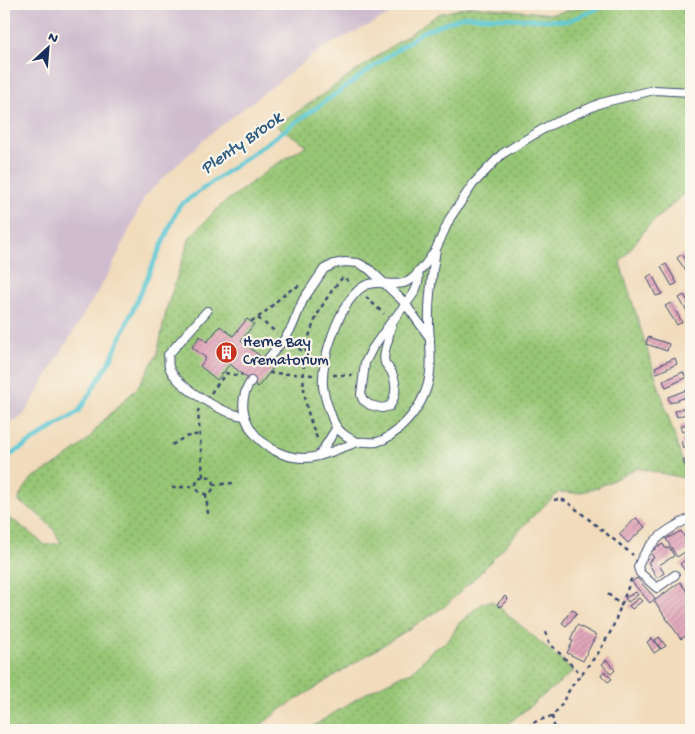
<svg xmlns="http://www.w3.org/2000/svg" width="695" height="734" font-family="'Gochi Hand',sans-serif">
  <defs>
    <pattern id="grass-dots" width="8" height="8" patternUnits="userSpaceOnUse" patternTransform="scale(1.25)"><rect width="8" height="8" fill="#97c674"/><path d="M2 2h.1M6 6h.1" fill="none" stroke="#7aa162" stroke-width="1.8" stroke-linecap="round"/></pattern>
    <pattern id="building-hatch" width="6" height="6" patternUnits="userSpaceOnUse" patternTransform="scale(1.25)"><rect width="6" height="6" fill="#e09fb6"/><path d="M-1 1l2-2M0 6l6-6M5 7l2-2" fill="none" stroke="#b58297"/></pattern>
  </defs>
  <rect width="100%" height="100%" fill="#fbf7ec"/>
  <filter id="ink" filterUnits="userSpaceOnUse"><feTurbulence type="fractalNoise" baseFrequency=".02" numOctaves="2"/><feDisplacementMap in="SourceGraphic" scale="10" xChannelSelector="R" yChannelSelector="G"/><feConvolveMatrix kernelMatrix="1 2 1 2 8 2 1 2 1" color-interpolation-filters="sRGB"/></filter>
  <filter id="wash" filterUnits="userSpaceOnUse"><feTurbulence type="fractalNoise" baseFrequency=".0096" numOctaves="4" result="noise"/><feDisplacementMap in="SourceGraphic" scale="20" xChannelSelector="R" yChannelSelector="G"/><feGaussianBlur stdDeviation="1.12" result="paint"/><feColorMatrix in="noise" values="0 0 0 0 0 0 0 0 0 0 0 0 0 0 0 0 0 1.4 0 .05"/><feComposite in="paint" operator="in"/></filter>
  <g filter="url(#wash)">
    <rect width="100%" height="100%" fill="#f1dbbb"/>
    <path fill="#cfbdcf" d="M4 4H411L321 49 209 135 161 180 144 198 111 269 23 416 4 426Z"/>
    <path fill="url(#grass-dots)" stroke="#597a69" d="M592 4H691V188L647 227 620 263 688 479 637 468 597 488 577 493 559 492 532 517 480 573 444 607 283 708 254 730H4V516L16 522 45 545 61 543 52 527 33 510 19 502 20 495 32 478 57 464 86 442 103 421 137 388 157 355 167 307 190 237 220 206 272 167 307 145 277 126 438 14 471 6 553 14 584 7Z
      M492 601 574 671 500 730H307L361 696 402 675 412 672 432 650 449 640 458 624 482 603Z"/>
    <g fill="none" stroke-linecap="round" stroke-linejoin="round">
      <path stroke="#5bc8d3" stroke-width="4.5" d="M4 459 79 411 111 359 179 206 422 32 464 16 568 21 609 4"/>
    </g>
    <g id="blocks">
      <path fill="url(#building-hatch)" d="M682 254 691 267V275L690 276 677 258Z
        M666 264 677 283 672 286 661 267Z
        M652 274 662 294 656 296 647 277Z
        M684 295 691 306V318L679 298Z
        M671 303 682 322 677 325 665 306Z
        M247 319 254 324 241 341 274 367 258 387 230 364 217 380 200 366 206 358 192 347 200 336 207 342 220 326 233 336Z
        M648 337 669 344 667 351 646 344Z
        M675 358 677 364 657 373 655 367Z
        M683 372 686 378 666 387 663 381Z
        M689 389 691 395 670 403 668 397Z
        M691 405V412L677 417 675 411Z
        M691 423V429L682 432 680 426Z
        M691 439V445L683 448 681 441Z
        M691 458V465L686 467 683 461Z
        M636 518 645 527 628 543 619 534Z
        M681 531 691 548 677 557 666 539Z
        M663 544 666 549 669 547 674 556 659 565 664 573 657 578 648 562 654 558 650 552Z
        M691 555V579L680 564Z
        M637 578 655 598 650 603 632 582Z
        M680 582 691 597V632L681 639 654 601Z
        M636 592 638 595 628 602 625 598Z
        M505 596 508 599 500 607 497 604Z
        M639 598 642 601 632 609 629 606Z
        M572 609 577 613 566 626 562 623Z
        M577 625 596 635 583 661 567 653 573 641 570 640Z
        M659 637 666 646 661 649 655 640Z
        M652 638 660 649 654 653 647 642Z
        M607 660 615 670 611 674 602 664Z
        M604 671 612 679 608 682 601 675Z"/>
    </g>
  </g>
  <g filter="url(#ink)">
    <use href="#blocks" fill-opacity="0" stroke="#3b496c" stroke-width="1"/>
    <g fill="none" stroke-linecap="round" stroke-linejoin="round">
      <defs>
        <path id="lane" d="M436 249 450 218 473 184 502 154 548 126 601 103 654 90 691 92
          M207 311 168 355C169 359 168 364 169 367 177 387 224 415 245 416
          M393 319 372 349 365 363 361 395 363 400 370 405 382 408 390 406C396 396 397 384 392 373 390 369 387 366 385 363 383 357 386 346 388 340 389 333 391 324 395 318 404 304 422 291 418 272
          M266 361 286 337 292 327 303 300 324 269 334 264 345 262 358 263 369 269 404 302 430 338
          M251 381C226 417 266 458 303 458 318 458 330 452 344 447 348 446 353 443 358 442 364 441 370 443 377 442 396 437 417 412 424 395 436 368 428 341 429 313 429 291 433 270 436 249 429 259 420 274 409 281 394 289 376 277 361 288 339 305 321 359 323 386 324 395 327 404 330 412 332 417 333 422 336 426 341 434 349 438 357 442
          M319 456 337 427
          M675 575 657 588 640 573 638 567C646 543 668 528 691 518"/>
      </defs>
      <use href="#lane" stroke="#3b496c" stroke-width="10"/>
      <path stroke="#3b496c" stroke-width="2.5" stroke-dasharray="4 4" stroke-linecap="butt" d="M366 297 384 314
        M258 318 277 333
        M251 321C270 313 279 293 299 286
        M292 344 305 353
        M269 373 313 375
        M333 375H353
        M211 393 226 373 239 376 242 374
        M199 409 198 411 203 477
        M317 438C292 381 302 323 343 277L351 283
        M172 445 185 437 200 434
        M196 485a9 9 0 1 1 18 0a9 9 0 1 1-18 0Z
        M213 485 233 483
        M172 488 195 486
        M206 494 208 514
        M554 500 559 499 566 501 633 555
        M608 594 622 606
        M545 632 550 644 582 675
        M552 716 555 730
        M519 730 537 721 552 716 560 707 571 687 599 652 612 629 632 577"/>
      <use href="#lane" stroke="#fff" stroke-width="8"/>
    </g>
  </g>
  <defs>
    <symbol id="building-disc" viewBox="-11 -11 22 22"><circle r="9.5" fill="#c8321e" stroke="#fbf7ec"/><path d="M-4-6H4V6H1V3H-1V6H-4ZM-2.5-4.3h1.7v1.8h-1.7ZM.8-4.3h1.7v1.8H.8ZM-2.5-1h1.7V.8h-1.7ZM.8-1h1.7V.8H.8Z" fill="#fff"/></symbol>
  </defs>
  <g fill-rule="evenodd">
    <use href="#building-disc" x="214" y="340" width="25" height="25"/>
  </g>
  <g text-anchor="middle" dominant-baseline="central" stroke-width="4.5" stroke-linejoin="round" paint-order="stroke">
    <g font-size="16" fill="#1b2f5e" stroke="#fbf7ec" text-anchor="start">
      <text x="243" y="343">Herne Bay<tspan x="243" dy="18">Crematorium</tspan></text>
    </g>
    <g font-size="18" font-style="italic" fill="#2e5d81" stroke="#fbf7ec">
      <text transform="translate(242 144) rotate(-35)">Plenty Brook</text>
    </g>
  </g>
  <rect width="695" height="734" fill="none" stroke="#fbf7ec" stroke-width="20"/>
  <g transform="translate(48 48) rotate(26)" stroke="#fbf7ec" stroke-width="4" paint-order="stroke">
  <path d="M0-4L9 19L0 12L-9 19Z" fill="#1b2f5e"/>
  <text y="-8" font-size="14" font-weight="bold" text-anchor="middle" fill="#1b2f5e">N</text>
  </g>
</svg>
